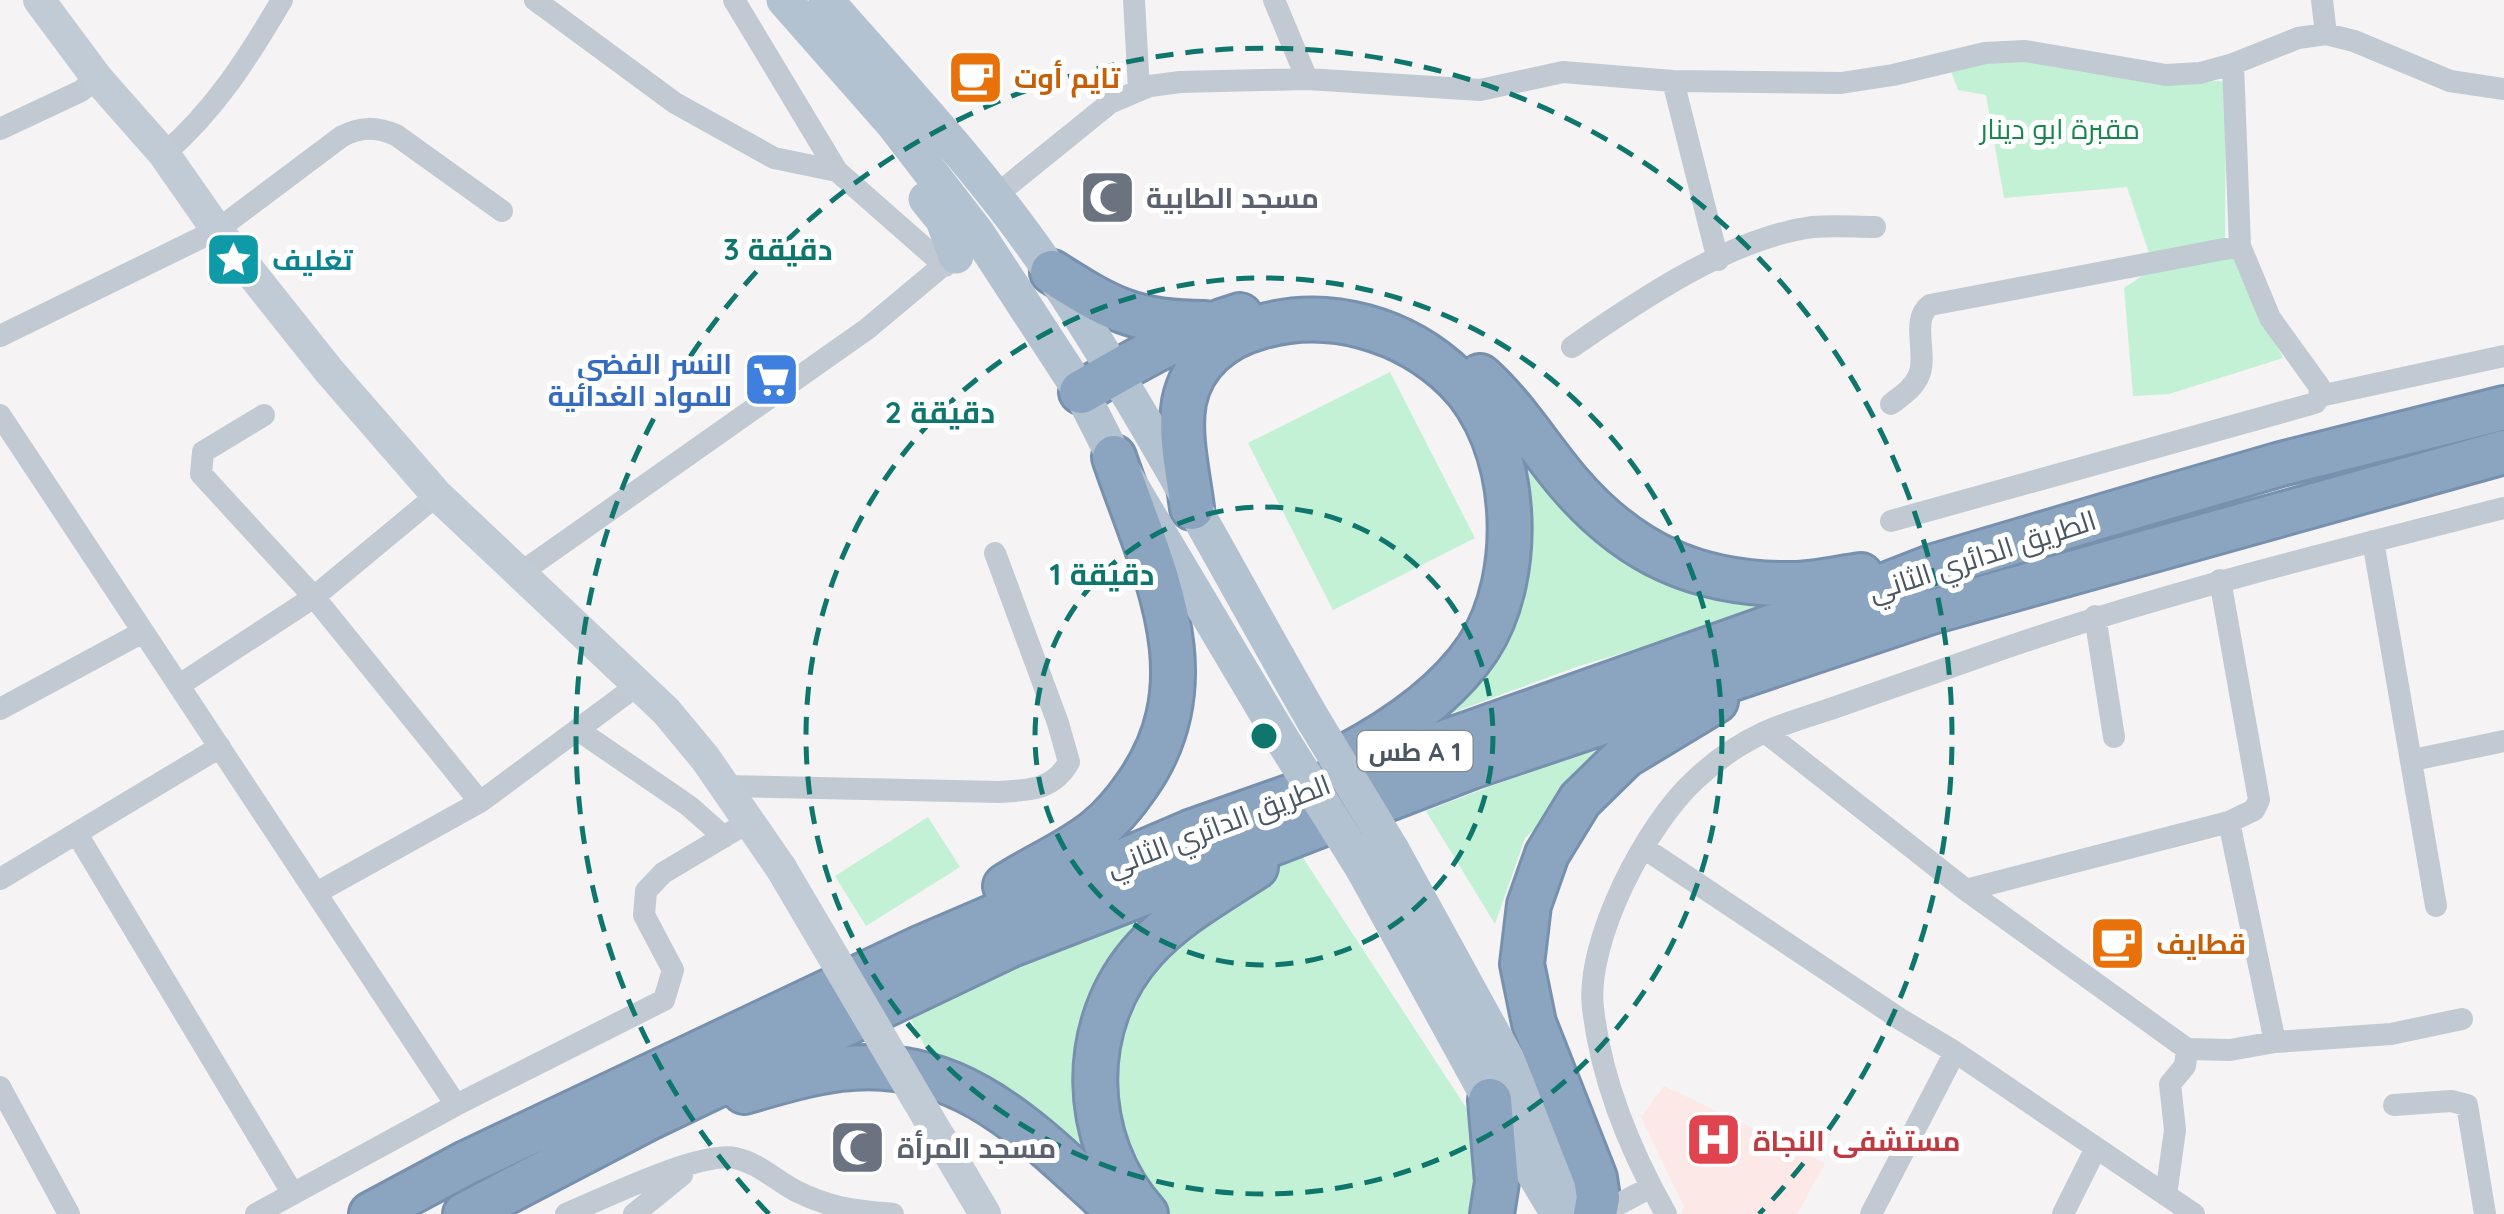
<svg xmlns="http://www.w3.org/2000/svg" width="2504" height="1214" font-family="Quicksand,Cairo,sans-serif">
  <rect width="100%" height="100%" fill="#f5f3f3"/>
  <path fill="#fce8e6" d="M1664 1086 1825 1163 1797 1214H1681L1684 1207 1641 1117Z"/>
  <path fill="#c3f1d5" d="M2022 56 2168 82 2226 81 2225 239 2283 358 2169 394 2133 396 2124 288 2154 268 2127 187 2004 198 1986 95 1958 90 1949 66Z
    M1390 372 1475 538 1333 610 1248 443Z
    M1488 426 1645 551 1861 582 1579 666 1365 745 1503 603Z
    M1641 729 1525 838 1495 924 1426 811Z
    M928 817 960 867 866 926 835 876Z
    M1298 850 1495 1152 1492 1214H1151L941 1078 906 1010Z"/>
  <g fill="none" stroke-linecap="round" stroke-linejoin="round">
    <defs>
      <path id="highway" d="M1052 272C1110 309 1135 323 1205 323
        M1480 376C1515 407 1539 448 1569 483 1630 554 1698 585 1792 584 1815 584 1839 578 1861 575
        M1081 392C1132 363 1183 332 1240 315
        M1192 508C1188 475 1178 435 1184 402 1192 362 1223 337 1260 327 1329 307 1405 329 1456 379 1520 442 1526 575 1478 648 1446 696 1393 731 1344 757
        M1005 886C1035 866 1069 853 1097 830 1112 818 1126 801 1137 785 1213 677 1151 567 1114 457
        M744 1092C775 1083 808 1073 840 1069 964 1053 1037 1139 1121 1214
        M1490 1100 1497 1182 1492 1214
        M371 1214 466 1163 922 947 1190 832 1852 598 1931 567 2164 498 2281 464 2504 408
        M465 1214 651 1117 1011 945 1471 767 1928 613 2504 452
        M1146 1214C1080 1141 1077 1023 1145 949 1176 915 1218 892 1256 867
        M1595 1214 1598 1198 1595 1178 1534 1023 1522 964 1529 905 1547 854 1580 800 1625 756 1716 701"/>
    </defs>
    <use href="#highway" stroke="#7690ad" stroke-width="48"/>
    <path stroke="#c1cad2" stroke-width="22" d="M535 0 675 103 774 158 837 171
      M734 0 837 171 945 266
      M1134 0 1139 90
      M1274 0 1307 79
      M2322 0 2326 34
      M1673 81 1718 260
      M0 129 81 91 97 78
      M164 154C215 110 248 58 282 0
      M995 196 1110 103 1150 86 1180 82 1307 79 1480 90 1563 72 1673 81 1841 83 1893 75 1985 53 2025 51 2166 75 2200 73 2233 64 2298 38 2326 34 2354 41 2450 81 2504 89
      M0 336 217 230 341 137C361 126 376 127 396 135L502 211
      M1572 347C1638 301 1732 237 1813 227 1833 225 1855 227 1875 227
      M2320 396 2504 356
      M1891 404C1901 396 1914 388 1919 375 1928 354 1910 320 1930 305L2240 246 2233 64
      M0 415 456 1105
      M264 415 203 452 201 474 314 597 480 802 639 684
      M1891 521 2315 403 2320 396 2319 386 2270 318 2240 246
      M2373 541 2436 906
      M519 574 867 329 965 247
      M2095 616 2114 737
      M181 684 314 597 437 495
      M0 709 141 633
      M578 730 689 806 724 837
      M1765 732 1966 890 2187 1049 2230 1050 2275 1042 2391 1034 2462 1019
      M2413 760 2504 741
      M726 786 999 792C1028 790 1053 791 1069 762L1058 723 995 553
      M2229 822 2275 1042
      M77 834 293 1194
      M1644 848 1900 1019 1955 1052 2194 1214
      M0 879 220 747
      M1966 890 2229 822 2254 810 2259 800 2220 580
      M318 892 480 802
      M0 1087 69 1214
      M2394 1105 2451 1101 2467 1105 2485 1214
      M2166 1195 2175 1130 2170 1084 2185 1066 2187 1049
      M256 1214 456 1105 664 1000 673 970 644 915 646 891 663 873 750 821
      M566 1214C602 1199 699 1151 735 1158 759 1163 775 1180 796 1191 832 1209 855 1210 893 1214
      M634 1214 682 1175
      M1600 1214 1651 1187
      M1666 1214C1631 1152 1601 1079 1593 1008 1585 941 1647 823 1696 779 1715 761 1741 743 1765 732 1788 722 1813 715 1836 707 1884 690 1932 673 1979 657 2151 596 2327 553 2504 508
      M1871 1214 1955 1052
      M2063 1214 2095 1150"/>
    <path stroke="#c1cbd6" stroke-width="32" d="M39 0 97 78 164 154 217 230 330 372 437 495 666 711 705 758 781 868
      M940 1138 985 1214"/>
    <path stroke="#b3c2d1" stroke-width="35" d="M784 0 894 125 978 234 1081 392 1114 457 1280 736
      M826 0C904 89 987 176 1053 275 1149 418 1228 572 1314 721
      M926 199 943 220 956 256
      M1392 850 1592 1214
      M1363 869 1490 1100 1558 1214"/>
    <use href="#highway" stroke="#8ba5c1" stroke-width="42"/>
    <path stroke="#c1cbd6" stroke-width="32" d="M781 868 940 1138"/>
    <path stroke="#b3c2d1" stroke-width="35" d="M1314 721 1392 850
      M1280 736 1363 869"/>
  </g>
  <g fill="none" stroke="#0f766e" stroke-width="5" stroke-dasharray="18 12">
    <circle cx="1264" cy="736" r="229"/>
    <circle cx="1264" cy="736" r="458"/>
    <path d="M769 1214A688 688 0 1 1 1759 1214"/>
  </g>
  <defs>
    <symbol id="cafe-square" viewBox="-11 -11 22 22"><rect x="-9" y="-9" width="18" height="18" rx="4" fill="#e8710a" stroke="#fff"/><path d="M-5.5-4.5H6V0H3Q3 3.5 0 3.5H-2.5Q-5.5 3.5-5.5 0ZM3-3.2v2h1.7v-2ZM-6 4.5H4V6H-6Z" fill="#fff"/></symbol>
    <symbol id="mosque-square" viewBox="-11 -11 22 22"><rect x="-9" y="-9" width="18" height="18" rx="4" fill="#6b7280" stroke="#fff"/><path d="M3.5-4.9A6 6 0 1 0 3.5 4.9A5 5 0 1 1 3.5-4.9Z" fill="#fff"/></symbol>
    <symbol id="sight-square" viewBox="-11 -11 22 22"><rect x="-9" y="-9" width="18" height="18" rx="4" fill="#0f9aa8" stroke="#fff"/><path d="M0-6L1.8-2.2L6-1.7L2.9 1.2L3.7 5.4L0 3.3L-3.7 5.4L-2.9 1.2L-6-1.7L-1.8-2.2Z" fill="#fff"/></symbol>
    <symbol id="supermarket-square" viewBox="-11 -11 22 22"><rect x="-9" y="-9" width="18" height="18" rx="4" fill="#3f7fe0" stroke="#fff"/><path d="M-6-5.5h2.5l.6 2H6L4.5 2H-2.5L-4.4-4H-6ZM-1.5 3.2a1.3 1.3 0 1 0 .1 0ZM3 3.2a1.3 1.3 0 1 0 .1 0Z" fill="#fff"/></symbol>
    <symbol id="hospital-square" viewBox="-11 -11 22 22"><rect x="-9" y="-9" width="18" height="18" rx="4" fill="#e0444e" stroke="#fff"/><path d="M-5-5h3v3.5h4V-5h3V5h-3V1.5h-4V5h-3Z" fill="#fff"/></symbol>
  </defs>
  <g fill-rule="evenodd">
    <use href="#cafe-square" x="944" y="46" width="63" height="63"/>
    <use href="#mosque-square" x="1076" y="166" width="63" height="63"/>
    <use href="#sight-square" x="202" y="228" width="63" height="63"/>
    <use href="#supermarket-square" x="740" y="348" width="63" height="63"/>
    <use href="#cafe-square" x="2086" y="912" width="63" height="63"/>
    <use href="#hospital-square" x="1682" y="1108" width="63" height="63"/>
    <use href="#mosque-square" x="826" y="1116" width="63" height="63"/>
  </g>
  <g text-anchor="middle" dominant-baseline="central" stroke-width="10" stroke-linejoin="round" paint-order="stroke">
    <rect fill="#fff" stroke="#808990" stroke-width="2.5" x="1357.5" y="731" width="115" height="40" rx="8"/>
    <g font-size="25" font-weight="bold" fill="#4a5661">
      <text x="1415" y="751">طس A 1</text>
    </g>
    <g font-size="28" font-weight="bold" fill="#c56008" stroke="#fff" text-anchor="start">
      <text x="1014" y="77">تايم أوت</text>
      <text x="2156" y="943">قطايف</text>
    </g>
    <g font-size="28" fill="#17864f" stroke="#fff">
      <text x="2060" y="128">مقبرة ابو دينار</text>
    </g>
    <g font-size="28" font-weight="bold" fill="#5b616d" stroke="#fff" text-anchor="start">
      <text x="1146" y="197">مسجد الطابية</text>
      <text x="897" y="1147">مسجد المرأة</text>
    </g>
    <g font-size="28" font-weight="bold" fill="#0d838f" stroke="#fff" text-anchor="start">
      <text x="272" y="259">تغليف</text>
    </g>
    <g font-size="28" font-weight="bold" fill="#366cbe" stroke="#fff" text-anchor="end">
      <text x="732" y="363">النسر الفضي<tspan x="732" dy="32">للمواد الغدائية</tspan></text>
    </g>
    <g font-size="28" fill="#4a5661" stroke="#fff">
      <text transform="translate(1982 555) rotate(-18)">الطريق الدائري الثاني</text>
      <text transform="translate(1218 825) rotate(-21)">الطريق الدائري الثاني</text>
    </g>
    <g font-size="28" font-weight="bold" fill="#be3a42" stroke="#fff" text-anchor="start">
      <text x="1753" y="1140">مستشفى النجاة</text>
    </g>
  </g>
  <circle cx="1264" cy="736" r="15" fill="#0f766e" stroke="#fff" stroke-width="5"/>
  <g font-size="30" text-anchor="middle" font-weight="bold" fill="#0f766e" stroke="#fff" stroke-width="10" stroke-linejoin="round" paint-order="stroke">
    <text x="778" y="260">3 دقيقة</text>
    <text x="940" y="423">2 دقيقة</text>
    <text x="1102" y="585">1 دقيقة</text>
  </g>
</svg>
